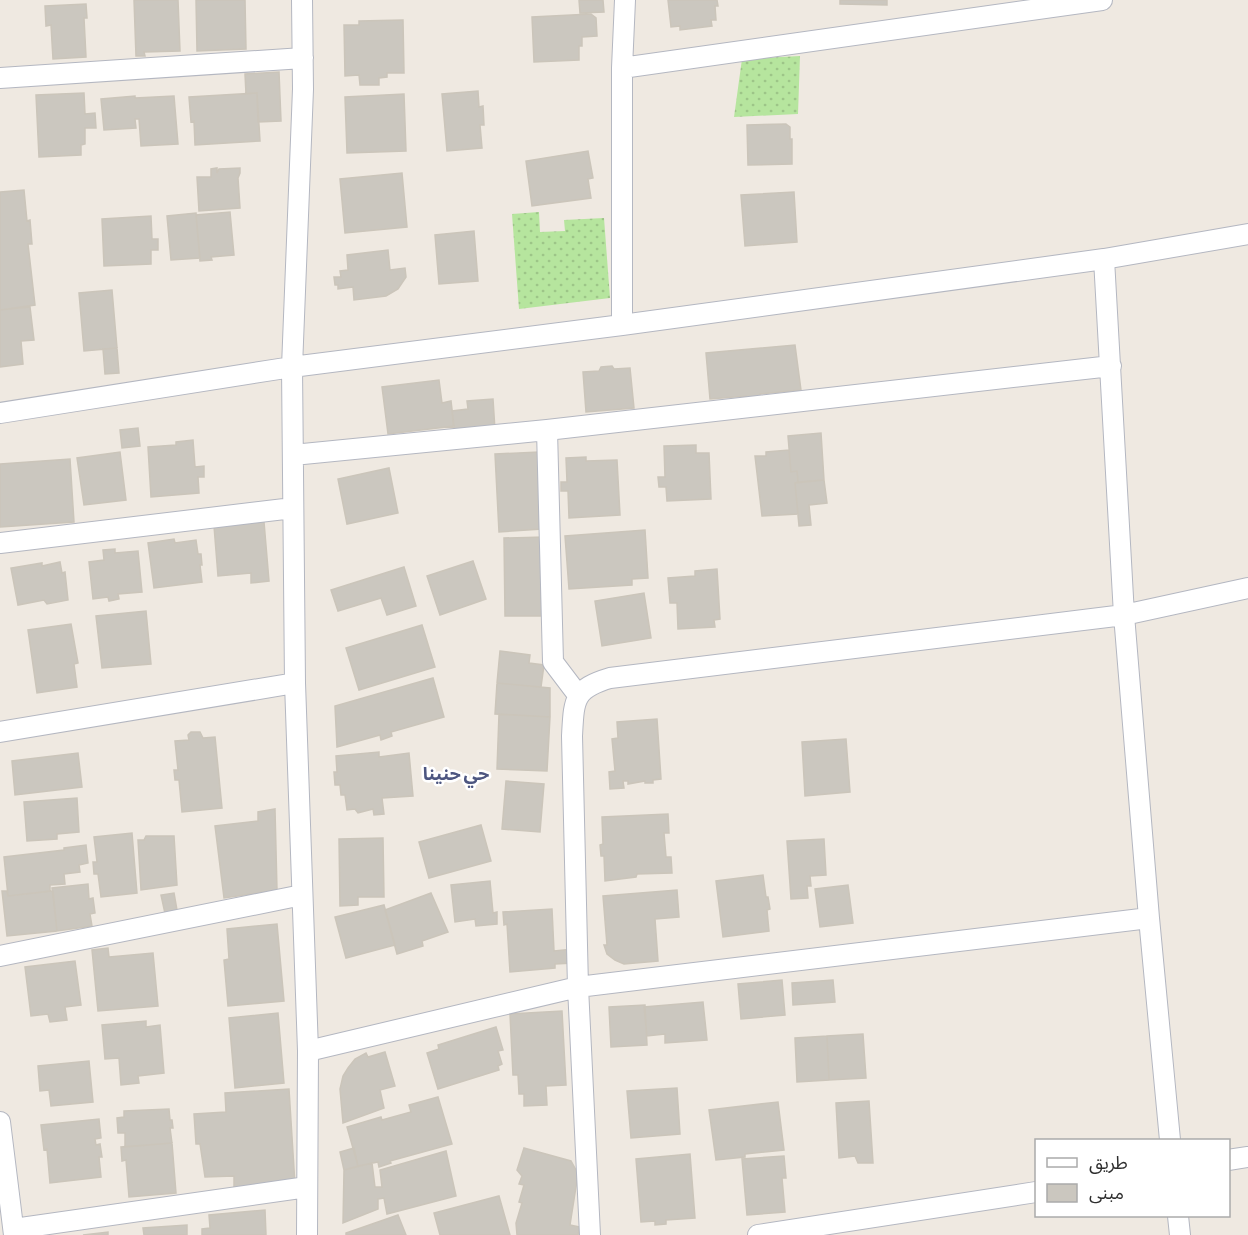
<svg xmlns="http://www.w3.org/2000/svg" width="1248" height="1235" font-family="'Alegreya Sans','Noto Sans Arabic',sans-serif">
  <defs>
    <pattern id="grass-dots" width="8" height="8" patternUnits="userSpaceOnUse" patternTransform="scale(1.5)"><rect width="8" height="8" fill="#b6e59e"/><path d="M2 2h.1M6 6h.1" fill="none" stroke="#9dc588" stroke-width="1.8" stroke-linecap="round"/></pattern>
  </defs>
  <rect width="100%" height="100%" fill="#efe9e1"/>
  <path fill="url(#grass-dots)" d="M800 56 798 114 734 117 742 59Z
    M539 212 540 232 565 231 564 220 604 218 610 298 519 309 512 214Z"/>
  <path fill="#cbc7bf" stroke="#cbc5ba" stroke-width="1.5" d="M134 0H178L180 51 144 52 145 56H136Z
    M196 0H245L246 49 197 51Z
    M579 0H603L604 12 580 13Z
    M668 0H717L718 6H715L716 20H711L712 26 680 30V26L671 27Z
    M840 0H887V5L840 4Z
    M86 4 87 18H84L86 57 53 59 51 25 46 26 45 6Z
    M591 14 596 18 597 36 582 37V46H579V60L534 62 532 17Z
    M403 20 404 73H387V77L379 78V85H360L359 75 345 76 344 25H359V21Z
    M279 72 281 121 258 122 257 93 246 94 245 74Z
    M478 91 479 107 483 106 484 125H480L482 148 447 151 442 94Z
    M84 93 85 114 95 113 96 128H85V144L81 145V155L39 157 36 95Z
    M257 93 260 141 195 145 194 121 191 122 189 97Z
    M404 94 406 151 347 153 345 97Z
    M135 96V98L174 96 178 144 141 146 139 119H135L136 128 104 130 101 99Z
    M786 124 790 127V139H792V164L748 165 747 125Z
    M588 151 593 178 588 179 591 198 532 206 526 161Z
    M217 168V173L219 169 240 168V173L238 178 240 208 199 211 197 177H211V169Z
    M402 173 407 227 345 233 340 179Z
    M24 190 27 221 30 220 32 244H28L35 305 0 310V192Z
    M794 192 797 242 745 246 741 195Z
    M230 212 234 255 211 257 212 260 200 261 196 215Z
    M196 213 200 258 171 260 167 216Z
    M151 216 152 239H158V250H151V264L104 266 102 219Z
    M474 231 478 281 439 284 435 235Z
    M388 250 390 270 405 268 406 277 398 289 386 296 354 300 353 287 338 289V285H335L334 277H341L340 271 348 270 347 255Z
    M112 290 117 348 84 351 79 293Z
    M30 307 34 340 21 341 23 364 0 367V310Z
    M795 345 801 390 760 394V399L746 400V396L710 399 706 353Z
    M117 348 119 373 105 374 103 349Z
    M612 366 614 369 630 368 634 408 586 412 583 372 599 371 601 367Z
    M439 380 442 403 451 401 454 426 388 434 382 387Z
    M493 399 495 430 454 433 452 411 468 409 467 401Z
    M138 428 140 446 122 448 120 430Z
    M821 433 824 480 798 482 797 471 791 472 788 436Z
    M193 440 195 467 204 466V477H198L199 493 151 497 148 447 176 445V442Z
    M696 445V453H709L711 499 667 501 666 487H659L658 477H665L664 446Z
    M789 450 791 472 797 471 798 482 795 483 798 514 762 516 755 456H766V452Z
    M120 452 126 500 84 505 77 458Z
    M539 452 542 529 499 532 495 454Z
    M586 457V461L617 460 620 515 569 518 568 491H561V482H567L566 458Z
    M70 459 74 522 0 527V464Z
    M389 468 398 513 347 524 338 479Z
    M824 480 827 503 809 505 811 525 799 526 795 483Z
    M264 522 269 581 251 583V573L218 576 214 526Z
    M645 530 648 578 632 579V585L569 589 565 536Z
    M544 537 545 616H505L504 538Z
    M174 539 175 543 196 540 198 554H201L202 565H200L202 582 154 588 148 543Z
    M115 549V553L138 551 142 592 118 594 119 599 109 601 108 597 93 599 89 562 104 560 103 550Z
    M473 561 486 599 440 615 427 576Z
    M60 562 62 573 65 572 68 600 47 604 44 600 18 605 11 568 42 563V566Z
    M404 567 416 606 387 615 381 598 338 611 331 590Z
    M717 569 720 619 714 620 715 627 678 629 677 603H670L668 578 695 576V571Z
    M644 593 651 638 602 646 595 601Z
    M146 611 151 664 102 668 96 616Z
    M71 624 78 663 74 664 77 687 37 693 28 630Z
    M422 625 435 667 359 690 346 648Z
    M500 651 530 655 529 663 544 665 541 687 497 683Z
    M433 678 444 717 391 732 392 736 381 740 380 735 337 747 335 706Z
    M497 683 550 688V717L495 714Z
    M499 714 550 717 547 771 497 769Z
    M657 719 661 779 653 780V783H645V781L628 784V781H623L624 788 610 789 609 772 615 771 612 739 618 738 617 722Z
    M191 732H200L203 738 215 737 222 808 182 812 179 780H175L174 770H178L175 741 189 740 188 735Z
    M846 739 850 792 805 796 802 742Z
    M379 752V757L409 753 413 796 382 798 384 814 374 815 373 809 358 813 355 809 347 810 345 795H341L340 785H335L334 772H337L336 756Z
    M78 753 82 787 15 795 12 761Z
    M506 781 544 784 540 832 502 829Z
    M77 798 79 832 57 834V839L27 841 24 802Z
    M275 809 277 890 224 898 215 826 258 821V812Z
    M668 814 669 833H664L666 857H671L672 873 637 874 636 877 605 881 604 856H601L600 845 603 844 602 817Z
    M481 825 491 861 429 878 419 842Z
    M132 833 137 893 101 897 98 874H94L93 862H97L94 837Z
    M146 836H174L177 885 141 890 138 840H144Z
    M383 838 384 897H358V905L340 906 339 839Z
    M824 839 826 875 810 876 811 886H807L808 898 791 899 787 841Z
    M86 845 88 863 79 865 80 872 64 874 65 884 50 885V891L8 896 4 857 64 850V848Z
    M763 875 766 897H768L770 909 767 910 769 931 723 937 716 881Z
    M490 881 493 913 497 912V924L476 926 475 919 455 922 451 885Z
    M88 884 89 899 93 898 95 913 90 914 92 926 57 931 52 888Z
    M848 885 853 923 820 927 815 889Z
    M677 890 679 917 655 919 658 961 624 964 615 960 607 954 604 945H607L603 896Z
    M2 891H7L8 896 53 891 57 931 7 936Z
    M174 893 178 916 166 918 161 895Z
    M431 893 448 932 422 941 423 946 397 954 385 910Z
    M384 905 395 945 346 958 335 917Z
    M552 909 554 951 573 949V963L555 964V968L510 972 507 924 504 925 503 912Z
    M277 924 284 1001 228 1006 224 960 229 959 227 929Z
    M108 948 109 957 153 953 158 1006 98 1011 92 950Z
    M75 961 81 1005 65 1007 67 1020 50 1022 48 1014 31 1016 25 967Z
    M782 980 785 1015 741 1019 738 984Z
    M833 980 835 1002 793 1005 792 983Z
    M703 1002 707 1040 665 1043V1034L647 1036 644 1007Z
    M645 1005 647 1045 611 1047 609 1007Z
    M562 1011 566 1085 546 1086 547 1105 524 1106V1094H519L518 1075H513L510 1014Z
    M278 1013 284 1083 235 1088 229 1018Z
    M146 1021V1027L160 1025 164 1073 138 1076 139 1083 121 1085 119 1058 105 1059 102 1025Z
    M496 1027 503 1050 498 1051 502 1064 498 1066 499 1070 438 1089 427 1053 439 1049 438 1045Z
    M863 1034 866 1078 829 1080 827 1036Z
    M827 1036 829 1080 797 1082 795 1038Z
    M385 1052 395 1086 380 1090 384 1108 343 1123 340 1089 343 1076 348 1068 355 1059 366 1053 368 1057Z
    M89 1061 93 1102 51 1106 49 1090 40 1091 38 1066Z
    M677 1088 680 1134 631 1138 627 1091Z
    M289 1089 295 1185 234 1188V1176L205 1177 200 1144H196L194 1114 226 1112 225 1093Z
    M438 1097 452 1144 390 1161 391 1163 379 1167 378 1162 358 1166 347 1127 381 1117 382 1120 411 1112 409 1105Z
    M869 1101 873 1163H858L855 1156 839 1158 836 1103Z
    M778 1102 784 1150 745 1154V1157L716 1160 709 1110Z
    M169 1109 170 1120H172L173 1128H170L172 1143 125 1147V1133H118L117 1118 124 1117V1111Z
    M99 1119 101 1138 95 1139 96 1145 100 1144 102 1157H99L101 1177 50 1183 47 1149 44 1150 41 1125Z
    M172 1143 176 1193 129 1197 126 1160 122 1161 121 1147Z
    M354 1148 358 1166 344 1170 340 1152Z
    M524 1148 571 1161 578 1174 570 1225 580 1227 578 1235H517L516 1223 522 1203 519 1202 524 1185 519 1184 522 1176 517 1170Z
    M446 1151 456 1196 387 1214 384 1198 378 1199V1209L343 1223 344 1170 372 1163 375 1187H382L380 1170Z
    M690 1154 695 1218 666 1220V1224L655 1225V1221L641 1222 636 1159Z
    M784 1156 786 1178H782L785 1212 747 1215 742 1159Z
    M499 1196 510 1235H440L434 1213Z
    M265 1210 266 1235H202V1229L210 1228 209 1215Z
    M398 1215 406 1235H346V1233Z
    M187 1225V1235H144L143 1228Z
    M108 1232V1235H83Z"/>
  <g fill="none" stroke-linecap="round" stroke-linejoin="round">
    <defs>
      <path id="minor" d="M302 0 303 89 292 367 295 683 308 1051 307 1235
        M622 68 1102 0
        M0 78 303 58
        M1104 259 1124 615 1149 918 1170 1140
        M622 325V68L625 0
        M0 413 292 367 622 325 1104 259 1248 234
        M547 430 553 662 578 695
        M293 455 547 430 1111 366
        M0 543 293 508
        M0 732 295 683
        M0 956 302 895
        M308 1051 578 987 1149 918
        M0 1122 14 1235
        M1228 1160 1248 1157
        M1178 1216 1180 1235
        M14 1229 307 1187
        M590 1235 578 987 572 736C574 700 573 689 610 678L1124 615 1248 588
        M758 1235 1036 1192"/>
    </defs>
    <use href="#minor" stroke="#b4b7c1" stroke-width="22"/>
    <use href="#minor" stroke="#fff" stroke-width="20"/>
  </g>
  <g text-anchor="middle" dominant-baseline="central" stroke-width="5" stroke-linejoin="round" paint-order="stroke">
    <g font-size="18" font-weight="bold" fill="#4d5680" stroke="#fff">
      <text x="456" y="775">حي حنينا</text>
    </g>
  </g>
  <rect x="1035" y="1139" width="195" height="78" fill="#ffffff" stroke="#ababab" stroke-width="1.5"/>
  <rect x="1047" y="1158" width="30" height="9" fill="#ffffff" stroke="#ababab" stroke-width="1.5"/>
  <text x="1089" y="1169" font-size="18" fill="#2e2e2e">طريق</text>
  <rect x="1047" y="1184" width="30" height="18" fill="#cbc7bf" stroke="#ababab" stroke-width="1.5"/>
  <text x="1089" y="1199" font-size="18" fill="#2e2e2e">مبنى</text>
</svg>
